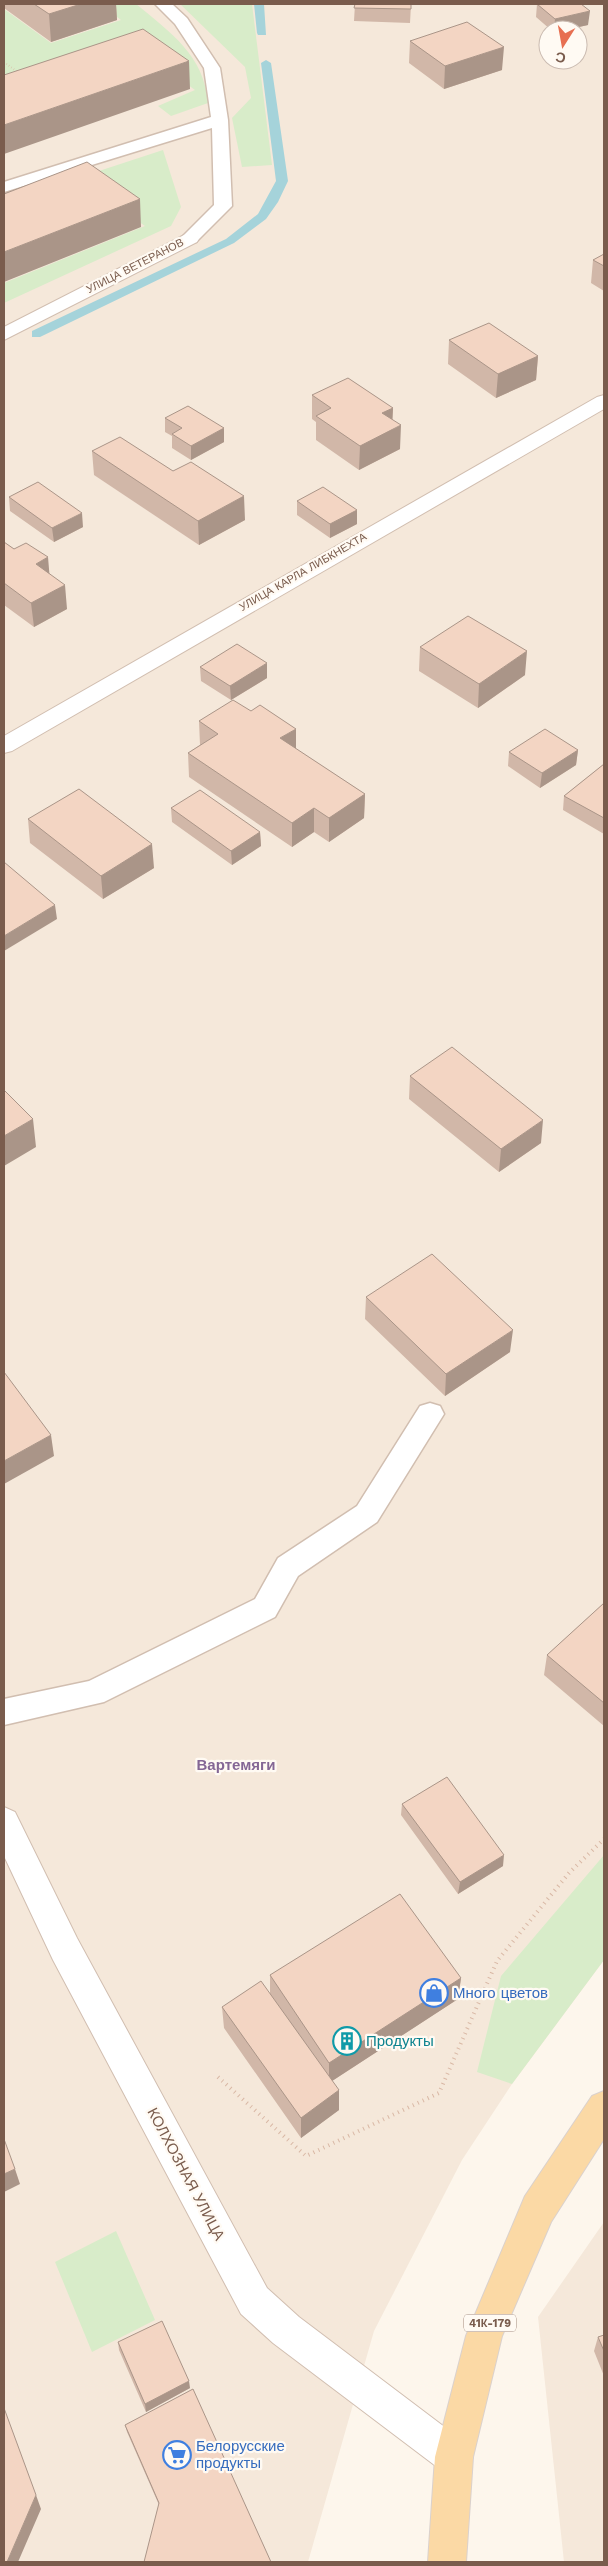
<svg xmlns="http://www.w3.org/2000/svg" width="608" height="2566" font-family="'Work Sans',sans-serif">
  <rect width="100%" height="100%" fill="#fdf6ec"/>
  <path fill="#f5e8da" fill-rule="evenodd" d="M4 4H604V1960L512 2084 462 2160 374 2331 308 2562H4ZM548 30H578V60H548Z
    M604 2222V2562H564L538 2317Z"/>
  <path fill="#d8ecc9" d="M100 4H136C171 33 204 55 208 103L171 116 158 106 195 90 144 53 4 101V9L51 43 121 20Z
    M180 4H252L272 165 242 167 232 118 251 98 245 67Z
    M163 150 181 207 171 226 4 303V283L145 226 90 188 41 190Z
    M604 1855V1960L512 2084 477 2072 501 1976Z
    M116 2231 155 2320 92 2352 55 2262Z"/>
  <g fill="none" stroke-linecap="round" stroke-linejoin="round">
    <path fill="#a5d3da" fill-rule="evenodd" d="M254 4H264L266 35H258L257 33Z
      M266 60 271 63 288 181 278 202 266 219 234 243 40 337H32V331L226 239 258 214 276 181 261 63Z"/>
    <defs>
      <path id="lane" d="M155 4H172L187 18 220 68 228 120 232 206 196 242H184L181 238 214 205 212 128 4 192V182L211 117 204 68 175 24Z
        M430 1403 440 1406 444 1414 377 1522 298 1576 275 1617 104 1702 4 1725V1699L89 1681 255 1599 278 1558 357 1506 420 1406Z"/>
      <path id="street" d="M190 232 197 234 199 238 197 242 4 340V327Z
        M604 395V409L12 751 4 753V736L597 397Z
        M4 1807 15 1812 77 1938 267 2288 299 2317 467 2444 473 2457 467 2470 454 2476 441 2470 273 2343 241 2314 53 1960 4 1856Z"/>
      <path id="primary" d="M604 2091V2139L551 2222 502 2336 473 2457 466 2562H428L435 2457 466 2336 525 2196 592 2096Z"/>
    </defs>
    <use href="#lane" stroke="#d1beb0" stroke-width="3"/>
    <use href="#street" stroke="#d1beb0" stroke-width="2"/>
    <use href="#primary" stroke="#dad1cd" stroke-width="2"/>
    <path stroke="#d9b8a5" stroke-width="2" stroke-dasharray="0.5 2.5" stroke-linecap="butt" d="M4 62 19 73"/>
    <path stroke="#d9b8a5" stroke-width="4" stroke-dasharray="1 4.5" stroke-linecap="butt" d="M218 2077 306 2156 439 2093 497 1961 569 1873 604 1839"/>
    <use href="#lane" fill="#fff" fill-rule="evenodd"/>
    <use href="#street" fill="#fff" fill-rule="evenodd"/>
    <use href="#primary" fill="#fbd9a5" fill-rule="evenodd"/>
  </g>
  <path fill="#d1b7a8" d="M4 4H116L117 20 51 42 4 8Z
    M355 4H411L410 23 354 21Z
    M537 4 588 25 565 30H551L536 17Z
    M410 41 502 70 444 89 409 63Z
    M604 254V291L591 283 593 260Z
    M449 340 538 356 536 380 496 398 448 364Z
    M312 395 393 408 392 420 400 449 359 470 316 440V422L312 419Z
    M165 418 224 442 191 460 172 448V436L165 432Z
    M92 451 245 520 199 545 94 475Z
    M9 497 83 527 54 542 10 511Z
    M297 501 357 510V524L330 538 297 515Z
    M4 542 49 573 67 609 34 627 4 605Z
    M420 647 525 675 478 708 419 671Z
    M200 667 267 678 231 700 201 681Z
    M199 721 296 749 365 794 364 818 329 842 314 832 292 847 189 777 188 753 200 745Z
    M578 750 576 765 540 788 508 766 509 752Z
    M604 764V834L563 810 564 796Z
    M171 808 260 832 261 846 232 865 172 822Z
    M28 819 154 868 103 899 30 843Z
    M410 1076 541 1143 499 1172 409 1099Z
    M366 1297 510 1352 445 1396 365 1319Z
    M604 1603V1726L544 1675 547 1655Z
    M402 1804 503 1866 458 1894 401 1815Z
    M270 1975 461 1978 458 1999 332 2081 339 2110 301 2138 224 2028 222 2007 270 1994Z
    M604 2335V2376L594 2351 598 2337Z
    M118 2342 190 2388 146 2412 119 2350Z
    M125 2425 271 2562 159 2505 127 2432Z"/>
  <path fill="#aa9588" d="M81 4H116L117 20 51 42 49 14Z
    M590 11 588 25 565 30H554L555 19Z
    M504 47 502 70 444 89 445 66Z
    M189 61 190 89 4 154V125Z
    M140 199 141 227 4 282V252Z
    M538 356 536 380 496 398 498 374Z
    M393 408 392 430 401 425 400 449 359 470 360 446 382 413Z
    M224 428V442L191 460V446Z
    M244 496 245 520 199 545 198 521Z
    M357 510V524L330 538V524Z
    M82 513 83 527 54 542 52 528Z
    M48 557 50 581 36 564Z
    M65 585 67 609 34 627 31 603Z
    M527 651 525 675 478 708 479 684Z
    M267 663V678L231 700 230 686Z
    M296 729V753L280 738Z
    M578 750 576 765 540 788 542 773Z
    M365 794 364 818 329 842V818Z
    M314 808V832L292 847V823Z
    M260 832 261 846 232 865 231 851Z
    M152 844 154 868 103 899 101 876Z
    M55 905 57 919 4 951V936Z
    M33 1119 36 1147 4 1166V1136Z
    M543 1120 541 1143 499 1172 501 1149Z
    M513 1330 510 1352 445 1396 446 1374Z
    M51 1435 54 1456 4 1484V1461Z
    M504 1855 503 1866 458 1894 460 1882Z
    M461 1978 458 1999 329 2083V2063Z
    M339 2090V2110L301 2138V2118Z
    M15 2169 20 2184 4 2192V2174Z
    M189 2381 190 2388 146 2412 145 2404Z
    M36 2495 41 2509 18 2562H7Z"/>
  <path fill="#f3d5c3" stroke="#aa9588" d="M34 4H81L49 14Z
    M355 4H411V9L354 8Z
    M537 4H581L590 11 555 19Z
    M467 22 504 47 445 66 410 41Z
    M143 29 189 61 4 125V75Z
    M87 162 140 199 4 252V194Z
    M604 254V266L593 260Z
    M489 323 538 356 498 374 449 340Z
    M348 378 393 408 382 413 401 425 360 446 316 416 331 408 312 395Z
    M188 406 224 428 191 446 172 434 182 428 165 418Z
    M120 437 173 471 191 462 244 496 198 521 92 451Z
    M38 482 82 513 52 528 9 497Z
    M323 487 357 510 330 524 297 501Z
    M4 542 14 549 26 543 48 557 36 564 65 585 31 603 4 583Z
    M468 616 527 651 479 684 420 647Z
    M237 644 267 663 230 686 200 667Z
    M233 700 251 711 260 705 296 729 280 738 365 794 329 818 314 808 292 823 188 753 218 734 199 721Z
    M545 729 578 750 542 773 509 752Z
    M604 764V818L564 796Z
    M79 789 152 844 101 876 28 819Z
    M200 790 260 832 231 851 171 808Z
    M4 862 55 905 4 936Z
    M452 1047 543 1120 501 1149 410 1076Z
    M4 1090 33 1119 4 1136Z
    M432 1254 513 1330 446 1374 366 1297Z
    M4 1372 51 1435 4 1461Z
    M604 1603V1703L547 1655Z
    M447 1777 504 1855 460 1882 402 1804Z
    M400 1894 461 1978 329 2063 270 1975Z
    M261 1981 339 2090 301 2118 222 2007Z
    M4 2139 15 2169 4 2174Z
    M162 2321 189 2381 145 2404 118 2342Z
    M604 2335V2351L598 2337Z
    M193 2389 271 2562H144L159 2503 125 2425Z
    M4 2408 36 2495 7 2562H4Z"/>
  <defs>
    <symbol id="shop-ring" viewBox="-11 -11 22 22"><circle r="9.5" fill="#fffaf3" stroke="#3f7fe0" stroke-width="1.5"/><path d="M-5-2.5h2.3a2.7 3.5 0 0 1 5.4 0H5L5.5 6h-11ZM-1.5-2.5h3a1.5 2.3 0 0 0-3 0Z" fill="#3f7fe0"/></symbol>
    <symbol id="building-ring" viewBox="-11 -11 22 22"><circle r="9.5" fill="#fffaf3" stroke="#0f9aa8" stroke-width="1.5"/><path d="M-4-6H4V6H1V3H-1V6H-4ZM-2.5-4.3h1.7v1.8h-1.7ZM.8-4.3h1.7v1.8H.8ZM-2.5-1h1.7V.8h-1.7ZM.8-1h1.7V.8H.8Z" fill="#0f9aa8"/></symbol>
    <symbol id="supermarket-ring" viewBox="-11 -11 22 22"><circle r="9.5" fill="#fffaf3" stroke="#3f7fe0" stroke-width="1.5"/><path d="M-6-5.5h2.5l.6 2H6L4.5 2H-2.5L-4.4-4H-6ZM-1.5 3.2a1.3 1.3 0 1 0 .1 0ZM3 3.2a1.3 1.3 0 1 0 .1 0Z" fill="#3f7fe0"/></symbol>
  </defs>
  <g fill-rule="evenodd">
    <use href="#shop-ring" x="418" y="1977" width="32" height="32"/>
    <use href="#building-ring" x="331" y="2025" width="32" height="32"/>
    <use href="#supermarket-ring" x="161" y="2439" width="32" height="32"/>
  </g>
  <g text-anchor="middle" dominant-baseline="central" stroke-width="4.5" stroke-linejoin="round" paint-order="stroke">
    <g font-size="11" fill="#7a5c4d" stroke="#fffaf3">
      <text transform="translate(135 266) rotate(-27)">УЛИЦА ВЕТЕРАНОВ</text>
      <text transform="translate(303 572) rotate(-30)">УЛИЦА КАРЛА ЛИБКНЕХТА</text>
    </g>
    <rect fill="#fffaf3" stroke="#a28b7f" stroke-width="1" x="464" y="2314.5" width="52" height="17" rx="4"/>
    <g font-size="11" font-weight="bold" fill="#7a5c4d">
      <text x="490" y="2323">41К-179</text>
    </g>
    <g font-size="15" font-weight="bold" fill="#846695" stroke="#fffaf3">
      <text x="236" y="1765">Вартемяги</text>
    </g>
    <g font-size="15" fill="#366cbe" stroke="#fffaf3" text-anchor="start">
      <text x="453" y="1993">Много цветов</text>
      <text x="196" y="2446">Белорусские<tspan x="196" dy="17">продукты</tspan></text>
    </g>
    <g font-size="15" fill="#0d838f" stroke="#fffaf3" text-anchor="start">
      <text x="366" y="2041">Продукты</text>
    </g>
    <g font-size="15" fill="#7a5c4d" stroke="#fffaf3">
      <text transform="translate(186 2174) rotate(62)">КОЛХОЗНАЯ УЛИЦА</text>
    </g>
  </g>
  <rect width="608" height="2566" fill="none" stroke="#7a5c4d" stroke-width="10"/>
  <g transform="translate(563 45) rotate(191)"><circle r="24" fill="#fffaf3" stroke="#cabbb1"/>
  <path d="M0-4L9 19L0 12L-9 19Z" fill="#e76f51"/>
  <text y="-8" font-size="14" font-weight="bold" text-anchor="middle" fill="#7a5c4d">С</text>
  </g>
</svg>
